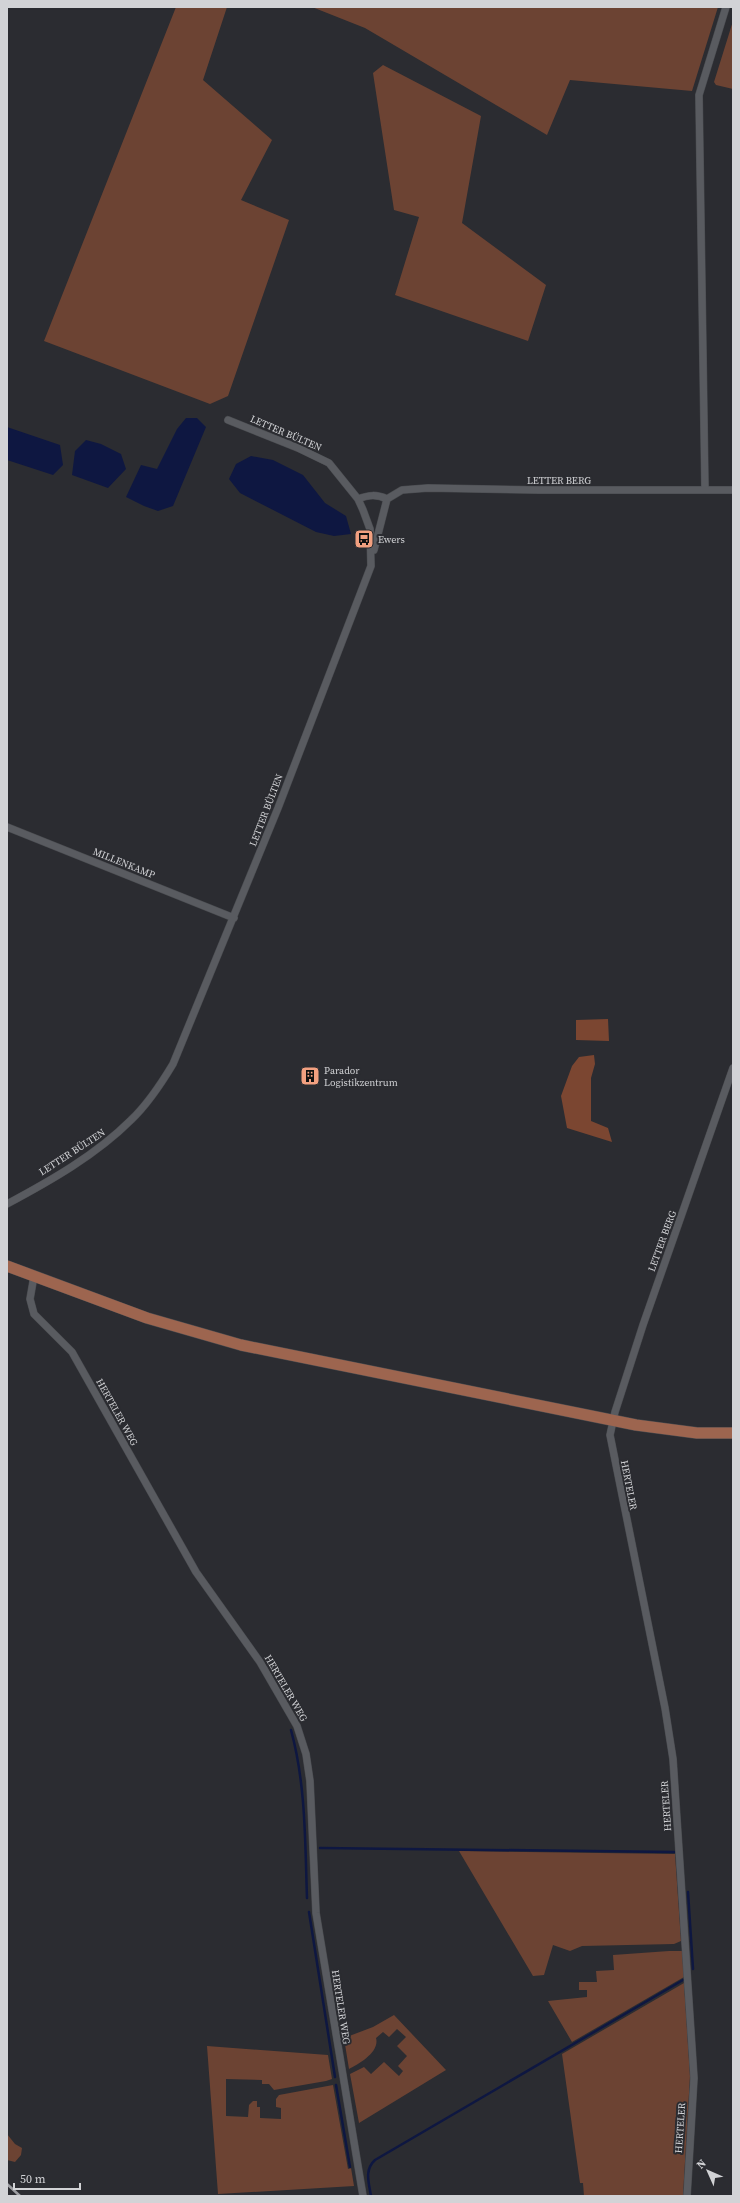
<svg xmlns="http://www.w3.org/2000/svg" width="740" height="2203" font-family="'Source Serif 4',serif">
  <rect width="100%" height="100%" fill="#2b2c31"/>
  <path fill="#6c4333" d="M176 7H227L203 80 272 140 241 200 289 220 228 396 210 404 44 341Z
    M312 7H718L692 91 570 80 547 135 365 28Z
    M733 21V89L716 85 714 82Z
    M383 65 481 116 462 223 546 285 528 341 395 295 419 217 394 210 373 73Z
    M459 1851 675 1854 681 1941 674 1944 582 1946 570 1951 553 1945 544 1975 533 1976Z
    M669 1951H682L684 1977 572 2042 548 2001 587 1997V1990H579V1982H597L596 1971 614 1970 613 1955Z
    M684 1983 690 2076 683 2196H584L583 2183H588H580L562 2054Z
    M394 2015 446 2070 359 2123 350 2074 364 2067 371 2074 384 2062 399 2076 403 2071 398 2066 407 2056 397 2046 406 2037 397 2029 389 2037 383 2032 376 2038C380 2052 359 2064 349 2069L344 2038 373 2027Z
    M207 2046 328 2055 332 2079 326 2081 274 2090 269 2084H262V2080L226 2079V2116L248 2117 249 2105 253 2101H257V2107H260V2118L281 2119V2108L276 2107V2099L279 2095 333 2085 348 2169 351 2168 354 2186 218 2194Z
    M7 2134 15 2144 22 2148 21 2155 15 2162 7 2160Z"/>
  <path fill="#7b4631" d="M608 1019 609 1041 576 1040V1020Z
    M594 1055 595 1064 591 1078V1121L608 1128 612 1142 567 1128 561 1096 572 1066 579 1057Z"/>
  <path fill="#0e1741" d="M186 418H197L206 427 173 506 158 511 144 506 126 497 141 465 157 469 177 429Z
    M7 427 60 445 63 465 53 475 7 460Z
    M86 440 101 444 121 454 126 469 108 488 72 475 75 451Z
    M251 456 273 460 303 475 325 503 346 516 351 534 334 536 316 532 240 493 229 479 236 464Z"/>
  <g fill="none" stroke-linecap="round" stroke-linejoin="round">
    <path stroke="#0e1741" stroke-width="2.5" d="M291 1730C306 1785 305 1842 307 1898
      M320 1848 674 1852
      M688 1892 693 1969
      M309 1912 335 2077
      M336 2085 350 2167
      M371 2196C369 2183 364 2170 375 2160L683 1980"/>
    <defs>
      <path id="minor" d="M705 490 699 95 726 7
        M358 499C369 495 376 494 387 499
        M387 499 402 490 428 488 539 490H733
        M374 550 387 499
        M7 827 234 918
        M7 1204C50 1181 96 1155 131 1120 148 1104 161 1084 173 1064L278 808 371 566 370 529 363 510 358 499 329 463 298 448 228 420
        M34 1276 30 1299 34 1314 72 1352 196 1572 260 1662 297 1726 306 1754 310 1781 316 1913 363 2196
        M687 2196 694 2078 673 1759 665 1708 610 1435 615 1412 643 1325 733 1068"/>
      <path id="primary" d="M7 1266 147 1318 241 1345 636 1425 697 1433H733"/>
    </defs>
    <use href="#minor" stroke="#484a4e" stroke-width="8"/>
    <use href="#primary" stroke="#484a4e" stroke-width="12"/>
    <use href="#minor" stroke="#595b60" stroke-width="7"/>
    <use href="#primary" stroke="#9d654f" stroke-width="11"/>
    <path stroke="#9d9ea2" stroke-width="2.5" d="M7 2184 20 2196"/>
  </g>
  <defs>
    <symbol id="bus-square" viewBox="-11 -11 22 22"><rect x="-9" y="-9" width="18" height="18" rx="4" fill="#f2a080" stroke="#2b2c31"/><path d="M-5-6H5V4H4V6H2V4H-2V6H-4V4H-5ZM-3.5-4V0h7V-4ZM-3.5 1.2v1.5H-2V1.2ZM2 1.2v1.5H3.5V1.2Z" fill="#111"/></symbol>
    <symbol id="building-square" viewBox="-11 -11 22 22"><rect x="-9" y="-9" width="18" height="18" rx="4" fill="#f2a080" stroke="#2b2c31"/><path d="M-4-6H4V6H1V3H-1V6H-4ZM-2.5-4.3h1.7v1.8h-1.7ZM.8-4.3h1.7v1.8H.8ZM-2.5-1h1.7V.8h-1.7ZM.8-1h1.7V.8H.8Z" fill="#111"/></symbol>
  </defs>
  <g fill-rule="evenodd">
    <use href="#bus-square" x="353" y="528" width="22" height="22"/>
    <use href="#building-square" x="299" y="1065" width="22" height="22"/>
  </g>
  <g text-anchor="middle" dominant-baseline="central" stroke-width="4" stroke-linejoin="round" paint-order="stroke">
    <g font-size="10" fill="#d2d3d6" stroke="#2b2c31">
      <text transform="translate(286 433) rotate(23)">LETTER BÜLTEN</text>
      <text x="559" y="480">LETTER BERG</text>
      <text transform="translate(266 810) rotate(-69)">LETTER BÜLTEN</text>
      <text transform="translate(124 863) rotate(22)">MILLENKAMP</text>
      <text transform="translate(72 1152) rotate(-33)">LETTER BÜLTEN</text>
      <text transform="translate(662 1241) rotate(-70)">LETTER BERG</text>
      <text transform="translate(117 1412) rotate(61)">HERTELER WEG</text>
      <text transform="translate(629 1485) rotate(79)">HERTELER</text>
      <text transform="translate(286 1688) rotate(60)">HERTELER WEG</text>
      <text transform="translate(666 1806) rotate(-94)">HERTELER</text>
      <text transform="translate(341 2007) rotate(81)">HERTELER WEG</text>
      <text transform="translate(680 2128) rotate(-86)">HERTELER</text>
    </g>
    <g font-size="10" fill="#d2d3d6" stroke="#2b2c31" text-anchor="start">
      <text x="378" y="539">Ewers</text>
      <text x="324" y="1070">Parador<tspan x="324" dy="12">Logistikzentrum</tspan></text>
    </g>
  </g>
  <rect width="740" height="2203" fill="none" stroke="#d2d3d6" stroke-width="16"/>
  <g transform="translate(708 2171) rotate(315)" stroke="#2b2c31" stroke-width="3" paint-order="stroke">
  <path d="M0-3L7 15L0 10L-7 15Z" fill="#d2d3d6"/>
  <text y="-6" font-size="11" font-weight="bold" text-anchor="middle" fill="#d2d3d6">N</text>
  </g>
  <path d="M14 2183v6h66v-6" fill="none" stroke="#d2d3d6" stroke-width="2"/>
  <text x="20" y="2183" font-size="12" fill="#d2d3d6" stroke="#2b2c31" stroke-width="3" paint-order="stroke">50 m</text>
</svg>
